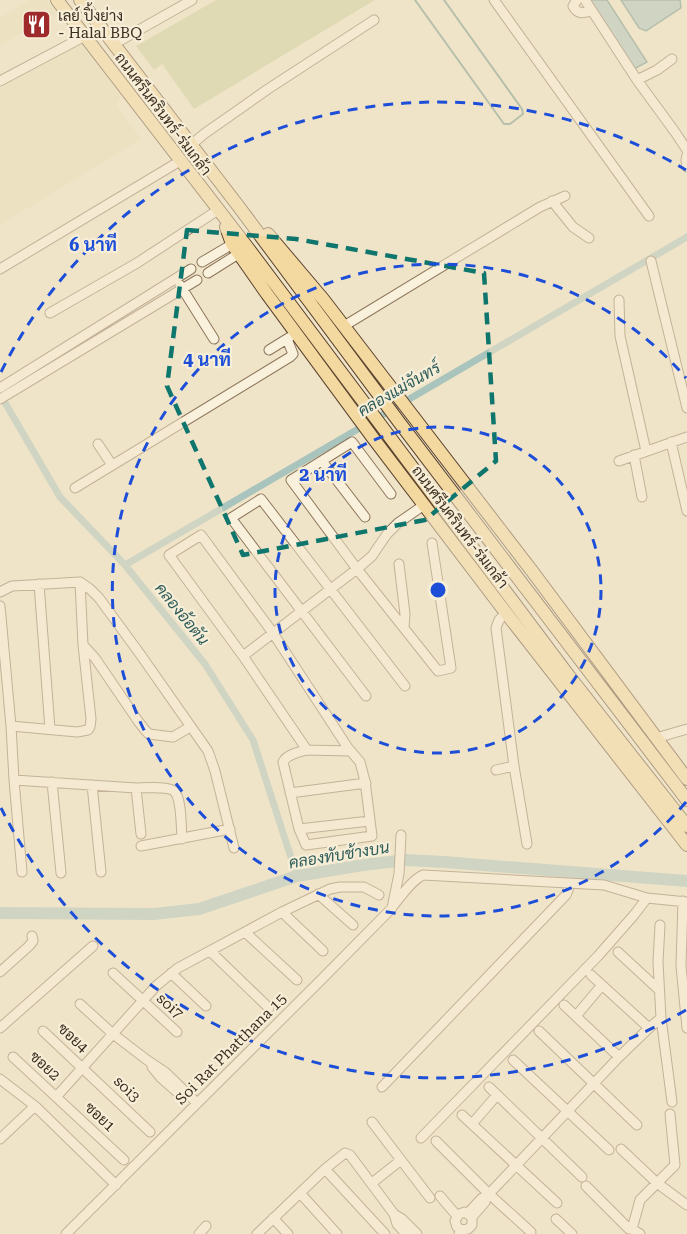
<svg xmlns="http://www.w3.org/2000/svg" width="687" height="1234" font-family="'Roboto Serif',Sarabun,serif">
  <rect width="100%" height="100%" fill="#f0e4c8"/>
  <path fill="#e6deb5" d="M31 0H48L58 12 0 45V17Z
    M80 41 121 96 116 105 141 139 0 225V87Z"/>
  <path fill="#c9cf9b" d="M216 0H375L194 109 162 64 154 70 136 46Z"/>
  <path fill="#a9c4bc" stroke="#6f938a" stroke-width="1.5" d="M588 0H607L647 62 634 69Z
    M621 0H680L681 8 646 31 639 28Z"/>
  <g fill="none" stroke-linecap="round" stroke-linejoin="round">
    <path stroke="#6f938a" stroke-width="2" d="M415 0 504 124H510L523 114 522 109 444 0"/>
    <path stroke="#a9c4bc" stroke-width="7" d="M0 394 60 497 125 565 205 664 253 740 297 876
      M125 565 687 237"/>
    <path stroke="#a9c4bc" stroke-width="12" d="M0 913 154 914 199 909 297 876 363 865 407 860 444 862 687 881"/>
    <defs>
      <path id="minor" d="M494 0 649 216
        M577 0 573 6C578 15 583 13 591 11
        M585 0 637 80 675 132 687 150
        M114 44 192 0
        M637 80 657 70 672 59
        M0 81 85 36
        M191 145 204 134 268 89 374 20
        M687 155 686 160 687 167
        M552 201 573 227 589 238
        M651 261 687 408
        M202 262 236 242
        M0 269 180 161
        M208 273 243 251
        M180 285 214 339
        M619 300 620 336 646 451
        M50 313 137 263 218 210
        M344 326 540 207 565 196
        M269 350 290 337
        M0 388 191 269
        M0 399 197 280
        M671 442 687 511
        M98 444 112 465
        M634 455 642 497
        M322 461 365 517
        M619 461 687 437
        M75 488 290 357 293 354 287 339
        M391 494 352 442 291 480 357 569 438 671 451 668 432 543
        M399 564 405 614 404 627
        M39 584 50 729
        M0 592 12 586 80 582 90 589 99 598 140 654 208 751 215 771 234 848
        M0 606 11 726 77 732 88 730 90 727 91 719 83 645 80 582
        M506 613 499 620 496 628 514 766 527 844
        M83 645 95 658 138 721 145 730 149 734 173 737 190 727
        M243 656 307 750 351 751
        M366 696 231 518 261 499 405 686
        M11 726 14 780 136 788 141 834
        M656 738 687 729
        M307 750C299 752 287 754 283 762L299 829 370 821
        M496 770 514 766
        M14 780 22 872
        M52 782 61 873
        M92 785 101 872
        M136 788C144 788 168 786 174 791 182 798 181 828 182 839
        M290 793 366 783
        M299 829 306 845 372 836 365 781 360 762 348 748 273 633 201 535 169 555 243 656 357 569 372 556 387 534 398 523 424 505
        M141 846 230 829
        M318 894 353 925
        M683 901 681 966 687 1028
        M393 906C402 895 411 881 423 875L604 885 647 898 687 902
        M282 912 323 951
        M660 925 658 962 661 1018 672 1102
        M246 933 297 980
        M211 952 269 1008
        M618 952 659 990
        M0 972 29 946 33 941 32 936
        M113 973 177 1032
        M171 973 206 1006
        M591 975 649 1028
        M80 1004 113 1034 147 1060 165 1072 197 1103
        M564 1005 619 1057
        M576 1016 602 985
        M0 1028 93 946
        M43 1031 150 1132
        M539 1031 637 1125
        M13 1057 124 1160
        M513 1060 609 1150
        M152 1067 161 1078 178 1093
        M0 1079 35 1106 116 1185
        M382 1087 566 895 568 890 569 884
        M489 1087 582 1177
        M56 1097 156 986 178 968 282 912 330 889 340 887H364L379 895
        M462 1115 557 1203
        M372 1122 430 1198
        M472 1124 497 1095
        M421 1138 598 956 634 915 647 898
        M0 1139 35 1106
        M436 1141 489 1194 531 1232
        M621 1149 657 1183 687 1205
        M325 1169 385 1234
        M372 1183 401 1160
        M586 1186 629 1229H632L640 1234
        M300 1193 337 1234
        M440 1196 457 1216
        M486 1197 619 1057 649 1028 661 1018
        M468 1213 482 1198 486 1197 485 1202 472 1217
        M273 1218 288 1234
        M556 1219 572 1234
        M632 1229 640 1200 675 1165 670 1114
        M66 1234 321 980 392 908 399 874 401 835
        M199 1234 206 1226
        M257 1234 325 1169 345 1153 350 1155 394 1214
        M406 1234 397 1224 394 1214 402 1219 417 1234
        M459 1234 462 1230 468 1229 472 1225V1217L465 1212 459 1214 455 1221 457 1227 462 1230"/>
      <path id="major" d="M57 0 248 248 569 676 687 826
        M80 0 239 207 399 422 687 800
        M226 227 232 244 267 294 373 438 506 613 687 845
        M268 234 323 299 532 571 687 779"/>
    </defs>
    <use href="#minor" stroke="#8d765c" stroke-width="11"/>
    <use href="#major" stroke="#5b4430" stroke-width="14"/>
    <use href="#minor" stroke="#faf1dc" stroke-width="9"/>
    <use href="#major" stroke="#f3d9a0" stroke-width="12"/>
  </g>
  <path d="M0 0H687V1234H0ZM187 230 296 239 484 273 496 461 425 520 243 555 167 386Z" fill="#f0e4c8" fill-opacity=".55" fill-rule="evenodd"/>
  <path fill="none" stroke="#0f766e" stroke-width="4.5" stroke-dasharray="12 8" stroke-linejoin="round" d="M187 230 296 239 484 273 496 461 425 520 243 555 167 386Z"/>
  <g fill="none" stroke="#1d4ed8" stroke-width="3" stroke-dasharray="10 8">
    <circle cx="438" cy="590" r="163"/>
    <path d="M686 802A326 326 0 1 1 686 378"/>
    <path d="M686 1010A488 488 0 0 1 1 808M1 372A488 488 0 0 1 686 170"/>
  </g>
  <defs>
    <symbol id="restaurant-square" viewBox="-11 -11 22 22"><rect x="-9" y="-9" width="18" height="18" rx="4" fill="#9e2a2b" stroke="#f7eed8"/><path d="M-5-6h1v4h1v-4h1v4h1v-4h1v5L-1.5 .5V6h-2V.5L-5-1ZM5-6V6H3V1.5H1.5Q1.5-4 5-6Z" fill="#fff"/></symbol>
  </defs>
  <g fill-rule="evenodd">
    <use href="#restaurant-square" x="20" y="8" width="33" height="33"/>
  </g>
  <g text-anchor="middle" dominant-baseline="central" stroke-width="4.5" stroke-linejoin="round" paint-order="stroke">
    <g font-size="15" fill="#3d2e20" stroke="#f7eed8" text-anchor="start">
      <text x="58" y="16">เลย์ ปิ้งย่าง<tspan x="58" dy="17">- Halal BBQ</tspan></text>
    </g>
    <g font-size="15" fill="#3d2e20" stroke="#f7eed8">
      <text transform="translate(163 114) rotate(53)">ถนนศรีนครินทร์-ร่มเกล้า</text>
      <text transform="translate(460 527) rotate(53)">ถนนศรีนครินทร์-ร่มเกล้า</text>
      <text transform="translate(170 1006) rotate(42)">soi7</text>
      <text transform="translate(73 1038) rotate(43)">ซอย4</text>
      <text transform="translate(231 1049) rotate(-45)">Soi Rat Phatthana 15</text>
      <text transform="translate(45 1066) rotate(43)">ซอย2</text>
      <text transform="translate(127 1089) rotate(44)">soi3</text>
      <text transform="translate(100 1117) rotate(43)">ซอย1</text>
    </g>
    <g font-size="16" font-style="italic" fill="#2f5d5a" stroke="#f7eed8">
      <text transform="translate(399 389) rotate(-30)">คลองแม่จันทร์</text>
      <text transform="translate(182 614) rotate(51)">คลองอ้อตัน</text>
      <text transform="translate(339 855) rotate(-9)">คลองทับช้างบน</text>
    </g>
  </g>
  <circle cx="438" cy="590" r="9" fill="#1d4ed8" stroke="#f7eed8" stroke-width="3"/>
  <g font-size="18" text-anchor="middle" font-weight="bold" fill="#1d4ed8" stroke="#f7eed8" stroke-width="4.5" stroke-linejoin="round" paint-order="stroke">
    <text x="93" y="251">6 นาที</text>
    <text x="207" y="366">4 นาที</text>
    <text x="323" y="481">2 นาที</text>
  </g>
</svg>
